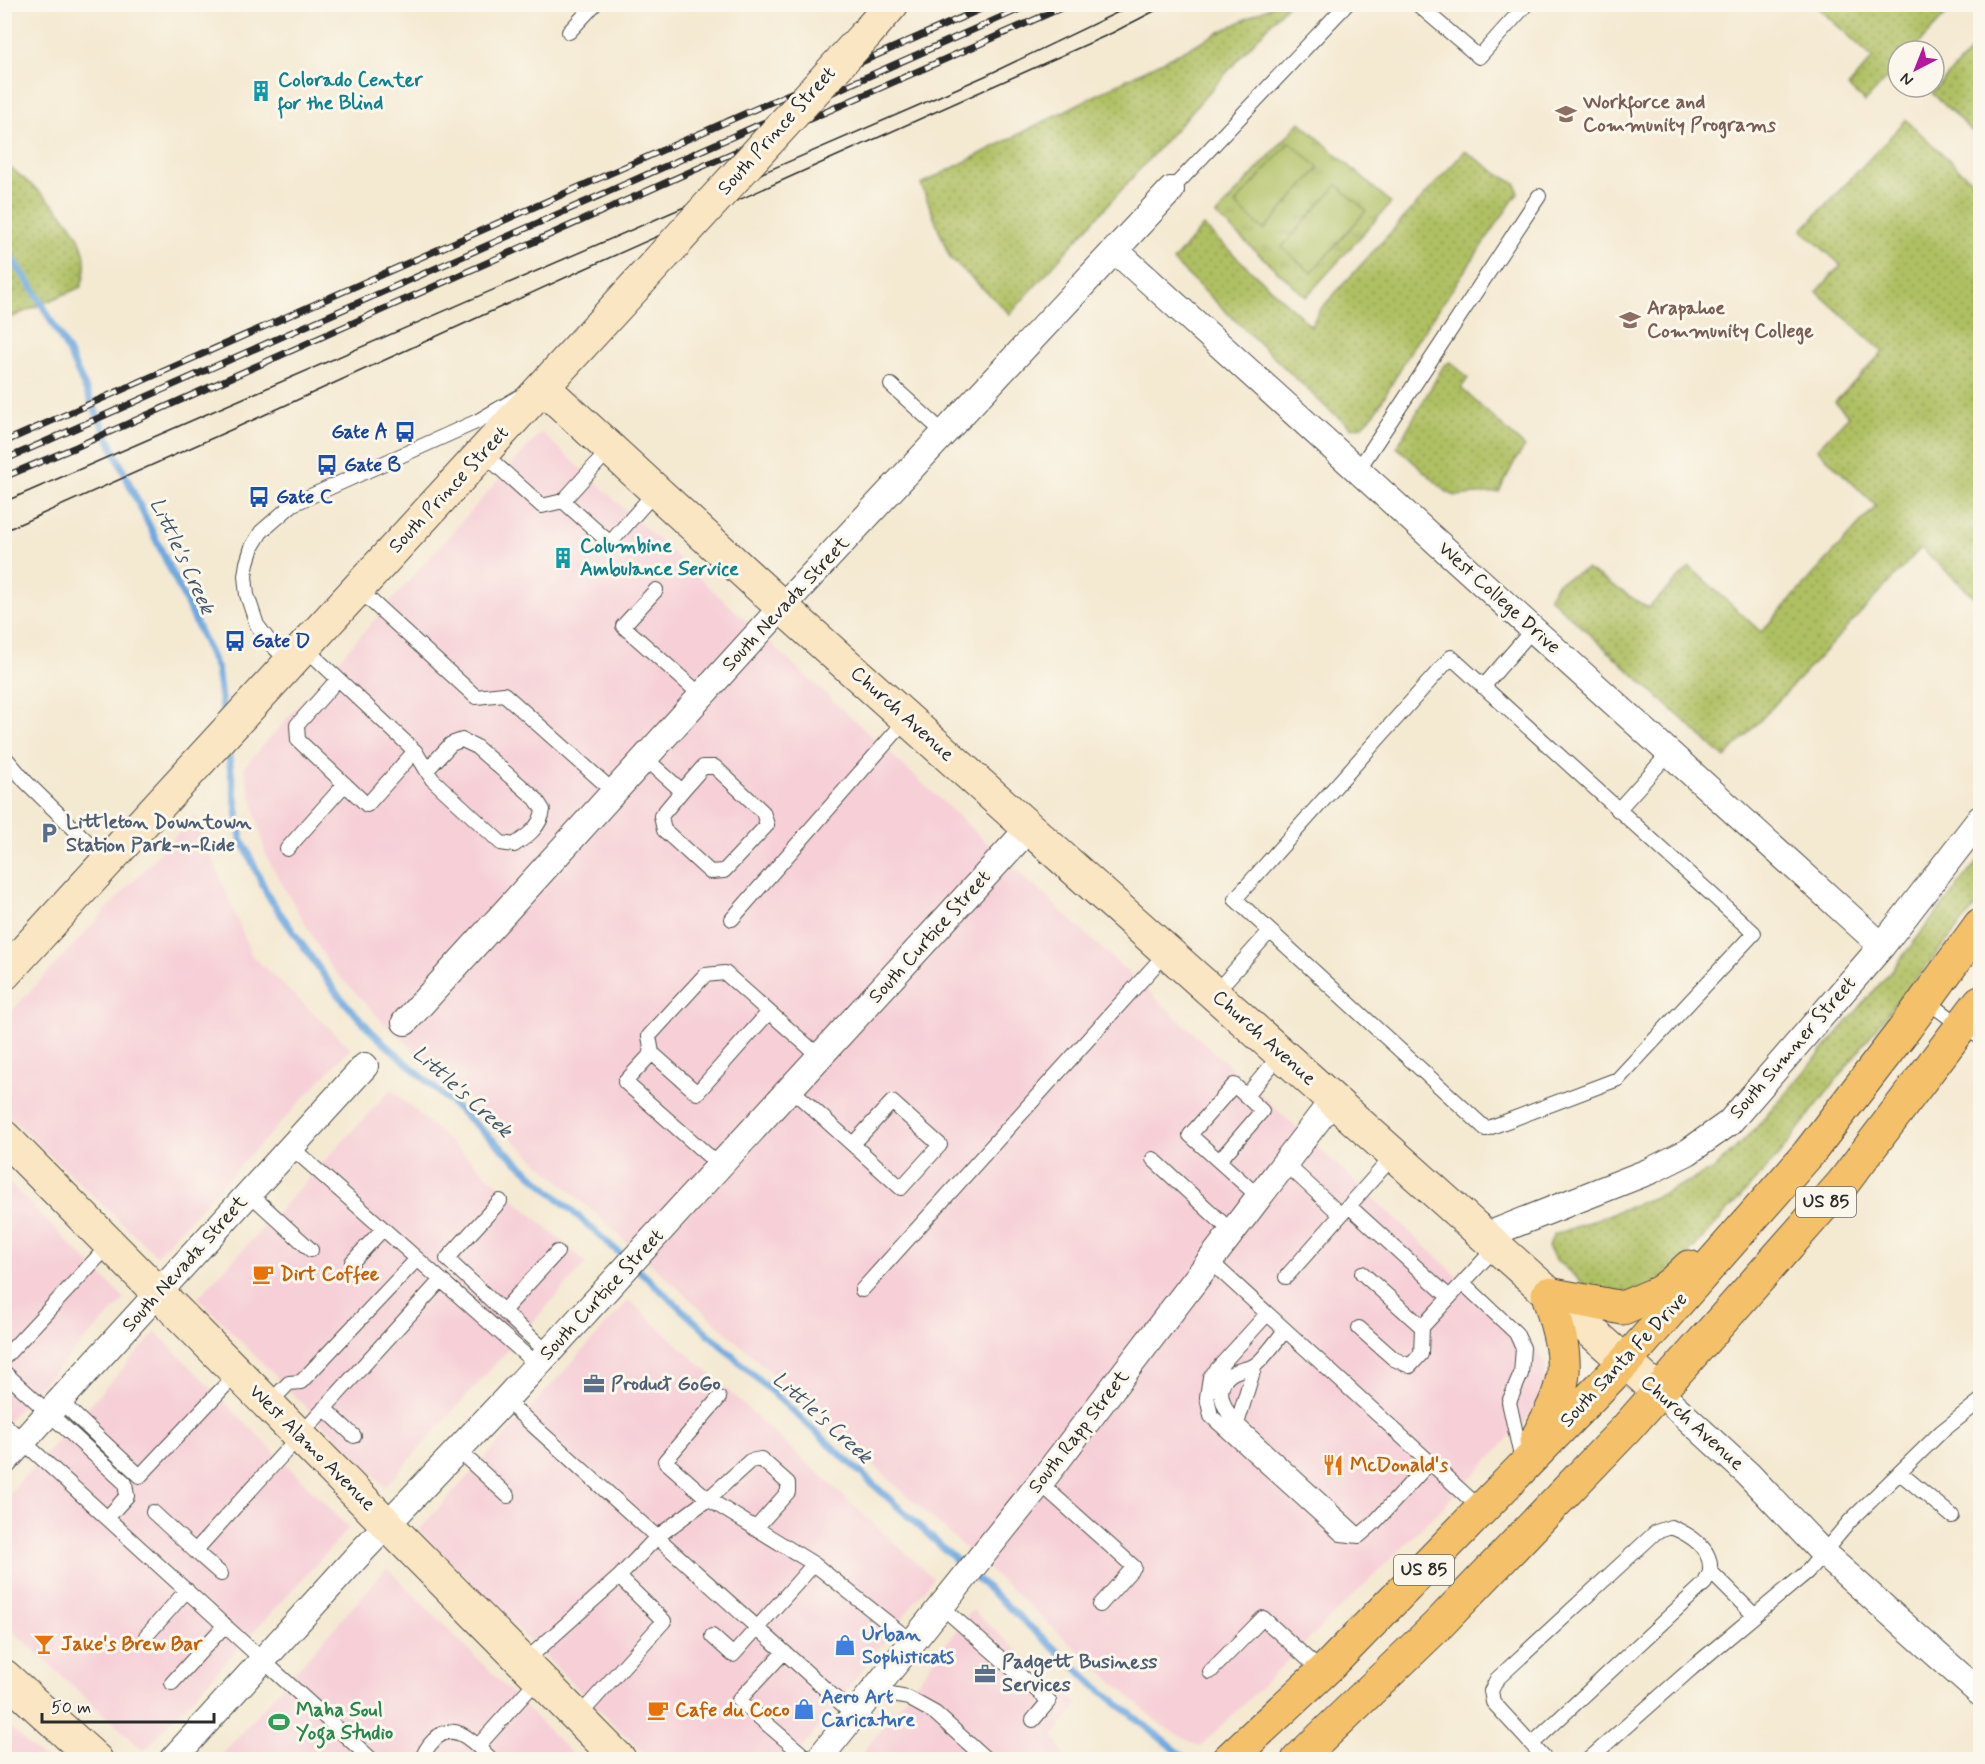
<svg xmlns="http://www.w3.org/2000/svg" width="1985" height="1764" font-family="Mynerve,sans-serif">
  <defs>
    <pattern id="grass-dots" width="8" height="8" patternUnits="userSpaceOnUse" patternTransform="scale(1.5)"><rect width="8" height="8" fill="#afbf62"/><path d="M2 2h.1M6 6h.1" fill="none" stroke="#8f9b51" stroke-width="1.8" stroke-linecap="round"/></pattern>
    <pattern id="park-tufts" width="24" height="20" patternUnits="userSpaceOnUse" patternTransform="scale(1.5)"><rect width="24" height="20" fill="#afbf62"/><path d="M3 7l-1-3M5 7V3M7 7l1-3M15 17l-1-3M17 17v-4M19 17l1-3" fill="none" stroke="#8f9b51"/></pattern>
  </defs>
  <rect width="100%" height="100%" fill="#fbf7ec"/>
  <filter id="ink" filterUnits="userSpaceOnUse"><feTurbulence type="fractalNoise" baseFrequency=".0167" numOctaves="2"/><feDisplacementMap in="SourceGraphic" scale="12" xChannelSelector="R" yChannelSelector="G"/><feConvolveMatrix kernelMatrix="1 2 1 2 8 2 1 2 1" color-interpolation-filters="sRGB"/></filter>
  <filter id="wash" filterUnits="userSpaceOnUse"><feTurbulence type="fractalNoise" baseFrequency=".008" numOctaves="4" result="noise"/><feDisplacementMap in="SourceGraphic" scale="24" xChannelSelector="R" yChannelSelector="G"/><feGaussianBlur stdDeviation="1.35" result="paint"/><feColorMatrix in="noise" values="0 0 0 0 0 0 0 0 0 0 0 0 0 0 0 0 0 1.4 0 .05"/><feComposite in="paint" operator="in"/></filter>
  <g filter="url(#wash)">
    <rect width="100%" height="100%" fill="#f4e9d1"/>
    <path fill="#f6cfd7" d="M541 432 1538 1350 1546 1365 1543 1402 1444 1506 1200 1747 1162 1726 382 1021 329 965 266 856 244 767Z
      M195 815 252 956 351 1048 156 1255 5 1113V1018Z
      M391 1089 586 1263 385 1487 198 1298Z
      M4 1178 125 1299 5 1423H4Z
      M629 1300 933 1578 794 1759H649L418 1531Z
      M156 1332 349 1528 144 1751 5 1624 4 1499Z
      M387 1568 577 1759 217 1760Z
      M972 1610 1078 1704 1054 1736 1066 1759 857 1760Z
      M4 1723H5L44 1759H5Z"/>
    <path fill="url(#grass-dots)" stroke="#6d7546" stroke-width="1.5" d="M1275 4 1287 5 1010 314 950 258 921 184Z
      M1815 5H1955L1912 51H1898V67L1865 102 1848 87 1873 58Z
      M1980 40V139L1932 93Z
      M1906 120 1974 183 1980 177V602L1921 548 1725 758 1549 597 1558 582 1587 569 1648 608 1690 567 1761 632 1876 506 1817 449 1849 416 1835 402 1883 352 1817 292 1841 265 1802 230Z
      M1465 151 1503 177 1516 184 1518 193 1414 345 1375 413 1362 426 1352 428 1330 411 1173 261 1203 226 1311 326 1319 311Z
      M5 163C33 187 81 219 85 259 86 268 84 278 81 287L5 320Z
      M1451 362 1468 378 1461 388 1525 447 1516 459 1499 492 1455 496 1447 492 1397 447 1444 365Z
      M1980 858V901L1884 1018 1777 1157 1657 1288 1628 1292 1591 1290 1556 1260 1548 1247 1554 1235 1663 1194 1714 1169 1755 1129 1892 970Z"/>
    <path fill="url(#park-tufts)" stroke="#6d7546" stroke-width="1.5" d="M1300 122 1391 203 1306 297 1216 215Z"/>
    <path fill="#afbf62" stroke="#6d7546" stroke-width="1.5" d="M1290 142 1319 168 1264 230 1235 204Z
      M1337 185 1366 211 1311 273 1282 247Z"/>
    <g fill="none" stroke-linecap="round" stroke-linejoin="round">
      <path stroke="#70a9e0" stroke-width="7" d="M4 247 34 290 68 351 134 494 191 612 217 669 224 720
        M227 745 241 838 268 896 337 994 373 1033 626 1259
        M634 1266 965 1568
        M974 1576 1098 1688 1188 1760"/>
    </g>
  </g>
  <g filter="url(#ink)">
    <g fill="none" stroke-linecap="round" stroke-linejoin="round">
      <defs>
        <path id="lane" d="M1417 4 1479 57 1524 7 1522 4
          M569 32 595 4
          M1171 190 1347 4
          M891 385 944 433
          M483 453 542 506 563 501 610 449
          M1358 470 1539 196
          M563 501 610 543 656 491
          M357 588 476 697 504 694 614 792
          M656 590 623 626 702 696
          M304 647 415 751 432 779 501 843 514 845C528 836 541 826 543 810L536 799 475 746 462 740 451 744 427 770
          M289 662 272 645 257 625 247 595 245 576 247 563 252 547 261 532 293 504 478 421 519 397
          M338 679 297 725 298 740 367 805 415 751
          M1483 687 1533 629
          M1980 732V733
          M4 756 26 782 107 861
          M645 758 682 791 703 767H715L763 812 767 825 724 871 710 872 664 830 661 816 682 791
          M1618 810 1669 753
          M287 849 345 784
          M732 919 907 719
          M1214 994 1270 931 1486 1129 1618 1079 1754 933 1451 657 1235 899 1270 931
          M1926 1000 1962 1027 1980 1037
          M769 1012 697 1093 652 1053 649 1036 705 975 725 973 820 1057
          M652 1053 625 1082 720 1166
          M791 1089 901 1188 940 1145 892 1102 853 1144
          M291 1147 537 1365
          M1153 1159 1232 1232
          M1219 1161 1262 1111 1246 1096
          M1285 1163 1341 1215
          M249 1193 311 1250
          M1259 1197 1190 1135 1234 1085 1246 1096 1281 1054
          M500 1201 447 1259 548 1353
          M1349 1206 1449 1297
          M1210 1261 1482 1510
          M352 1262 383 1229
          M1362 1273 1422 1327
          M1286 1277 1394 1155
          M1463 1283 1516 1333 1523 1348 1521 1374 1509 1402 1523 1465
          M862 1290 1167 952
          M503 1311 557 1252
          M1267 1314 1210 1377 1207 1397 1211 1416 1341 1534 1359 1536 1374 1523 1430 1462
          M1359 1328 1394 1359 1410 1366 1421 1354 1422 1327 1496 1247
          M1285 1330C1279 1338 1262 1361 1255 1365 1249 1369 1240 1369 1233 1373 1211 1385 1224 1410 1237 1424L1359 1536
          M4 1358 110 1244
          M4 1372 125 1483 127 1496 107 1518
          M719 1398 665 1461 708 1499 814 1564 912 1642
          M505 1400 854 1715
          M60 1401 140 1476 237 1373
          M268 1404 289 1383 301 1382 417 1259
          M324 1408 354 1436
          M4 1424 372 1760
          M1237 1424 1255 1365
          M458 1450 508 1496
          M1900 1473 1952 1516
          M1040 1483 1134 1567 1100 1605
          M153 1512 195 1551 441 1280
          M195 1551 221 1574
          M1710 1571 1754 1615
          M619 1577 657 1537 708 1499 750 1461 761 1459 788 1483V1492L755 1529
          M941 1606 1049 1701 1033 1720
          M146 1636 187 1590
          M712 1636 733 1655 814 1564
          M784 1652 739 1700 809 1760
          M524 1662 619 1577 664 1621 578 1717
          M1210 1672 1263 1618 1322 1672
          M172 1683 225 1625
          M872 1691 908 1698 935 1713 987 1760
          M1532 1744 1705 1583C1706 1579 1710 1574 1710 1570 1712 1548 1689 1534 1671 1527L1656 1532 1497 1679 1491 1691 1493 1702 1546 1760
          M478 1746 539 1678
          M422 1760C424 1751 428 1746 434 1740 455 1718 476 1745 492 1760
          M1588 1760 1692 1668 1807 1572 1850 1521 1941 1432 1980 1401"/>
        <path id="street" d="M1115 250 1882 946
          M405 1022 782 607 1171 190
          M1485 1236 1650 1171 1688 1152 1729 1123 1882 946 1980 819
          M1659 1392 1748 1474 1823 1553 1980 1693
          M4 1462 365 1066
          M172 1760 362 1551 505 1400 1029 828
          M818 1760 1040 1483 1333 1100"/>
        <path id="secondary" d="M866 34 892 4
          M543 387 782 607 1659 1392
          M4 974 664 255
          M4 1137 620 1760
          M4 1676 96 1760"/>
        <path id="highway" d="M1536 1441C1546 1420 1562 1396 1563 1372 1565 1346 1555 1319 1548 1294L1623 1308 1660 1292 1673 1282 1689 1267
          M1228 1760 1330 1665 1625 1362 1808 1154 1906 1027 1980 925
          M1298 1760 1438 1625 1626 1429 1843 1183 1980 1002"/>
      </defs>
      <use href="#lane" stroke="#494844" stroke-width="16"/>
      <use href="#street" stroke="#494844" stroke-width="28"/>
      <use href="#secondary" stroke="#494844" stroke-width="35"/>
      <use href="#highway" stroke="#494844" stroke-width="35"/>
      <use href="#lane" stroke="#fff" stroke-width="14"/>
      <use href="#street" stroke="#fff" stroke-width="26"/>
      <use href="#secondary" stroke="#fbe6c3" stroke-width="33"/>
      <use href="#highway" stroke="#f4c16a" stroke-width="33"/>
      <path stroke="#2b2b2b" stroke-width="1.5" d="M4 502 917 106 985 76 1135 4
        M4 531 262 416 582 270 1112 33 1168 4"/>
      <defs>
        <path id="rail" d="M4 442 992 4
          M4 460 1031 4
          M4 477 76 447 683 175 1070 4"/>
      </defs>
      <use href="#rail" stroke="#2b2b2b" stroke-width="7"/>
      <use href="#rail" stroke="#fbf7ec" stroke-width="4.5" stroke-dasharray="14" stroke-linecap="butt"/>
      <defs>
        <path id="secondary-bridge" d="M664 255 866 34"/>
      </defs>
      <use href="#secondary-bridge" stroke="#494844" stroke-width="35" stroke-linecap="butt"/>
      <use href="#secondary-bridge" stroke="#fbe6c3" stroke-width="33"/>
    </g>
  </g>
  <defs>
    <symbol id="building-bare" viewBox="-9 -9 18 18"><path d="M-4-6H4V6H1V3H-1V6H-4ZM-2.5-4.3h1.7v1.8h-1.7ZM.8-4.3h1.7v1.8H.8ZM-2.5-1h1.7V.8h-1.7ZM.8-1h1.7V.8H.8Z" fill="#0f9aa8" stroke="#fbf7ec" stroke-width="2.5" paint-order="stroke"/></symbol>
    <symbol id="university-bare" viewBox="-9 -9 18 18"><path d="M0-5L7-2L0 1L-7-2ZM-4 1L0 2.5L4 1V4Q0 6-4 4Z" fill="#8d6e63" stroke="#fbf7ec" stroke-width="2.5" paint-order="stroke"/></symbol>
    <symbol id="bus-bare" viewBox="-9 -9 18 18"><path d="M-5-6H5V4H4V6H2V4H-2V6H-4V4H-5ZM-3.5-4V0h7V-4ZM-3.5 1.2v1.5H-2V1.2ZM2 1.2v1.5H3.5V1.2Z" fill="#1a4fb4" stroke="#fbf7ec" stroke-width="2.5" paint-order="stroke"/></symbol>
    <symbol id="parking-bare" viewBox="-9 -9 18 18"><path d="M-3.5-5.5H1a3.5 3.5 0 0 1 0 7H-1V5.5H-3.5ZM-1-3.4V-.6H.8a1.4 1.4 0 0 0 0-2.8Z" fill="#5c6f8a" stroke="#fbf7ec" stroke-width="2.5" paint-order="stroke"/></symbol>
    <symbol id="cafe-bare" viewBox="-9 -9 18 18"><path d="M-5.5-4.5H6V0H3Q3 3.5 0 3.5H-2.5Q-5.5 3.5-5.5 0ZM3-3.2v2h1.7v-2ZM-6 4.5H4V6H-6Z" fill="#e8710a" stroke="#fbf7ec" stroke-width="2.5" paint-order="stroke"/></symbol>
    <symbol id="office-bare" viewBox="-9 -9 18 18"><path d="M-6-3h4V-5.5h4V-3h4V5H-6ZM-1-4.5V-3h2v-1.5ZM-6 0V1H6V0Z" fill="#5c6f8a" stroke="#fbf7ec" stroke-width="2.5" paint-order="stroke"/></symbol>
    <symbol id="restaurant-bare" viewBox="-9 -9 18 18"><path d="M-5-6h1v4h1v-4h1v4h1v-4h1v5L-1.5 .5V6h-2V.5L-5-1ZM5-6V6H3V1.5H1.5Q1.5-4 5-6Z" fill="#e8710a" stroke="#fbf7ec" stroke-width="2.5" paint-order="stroke"/></symbol>
    <symbol id="bar-bare" viewBox="-9 -9 18 18"><path d="M-6-5H6L.8 .8V4.5H3.5V6h-7V4.5H-.8V.8Z" fill="#e8710a" stroke="#fbf7ec" stroke-width="2.5" paint-order="stroke"/></symbol>
    <symbol id="shop-bare" viewBox="-9 -9 18 18"><path d="M-5-2.5h2.3a2.7 3.5 0 0 1 5.4 0H5L5.5 6h-11ZM-1.5-2.5h3a1.5 2.3 0 0 0-3 0Z" fill="#3f7fe0" stroke="#fbf7ec" stroke-width="2.5" paint-order="stroke"/></symbol>
    <symbol id="stadium-bare" viewBox="-9 -9 18 18"><path d="M0-5a6.5 5 0 1 0 0 10a6.5 5 0 1 0 0-10ZM-3.5-1.8h7v3.6h-7Z" fill="#2e9e5b" stroke="#fbf7ec" stroke-width="2.5" paint-order="stroke"/></symbol>
  </defs>
  <g fill-rule="evenodd">
    <use href="#building-bare" x="246" y="76" width="30" height="30"/>
    <use href="#university-bare" x="1551" y="99" width="30" height="30"/>
    <use href="#university-bare" x="1615" y="305" width="30" height="30"/>
    <use href="#bus-bare" x="390" y="417" width="30" height="30"/>
    <use href="#bus-bare" x="312" y="450" width="30" height="30"/>
    <use href="#bus-bare" x="244" y="482" width="30" height="30"/>
    <use href="#building-bare" x="548" y="543" width="30" height="30"/>
    <use href="#bus-bare" x="220" y="626" width="30" height="30"/>
    <use href="#parking-bare" x="34" y="818" width="30" height="30"/>
    <use href="#cafe-bare" x="248" y="1259" width="30" height="30"/>
    <use href="#office-bare" x="579" y="1369" width="30" height="30"/>
    <use href="#restaurant-bare" x="1318" y="1450" width="30" height="30"/>
    <use href="#bar-bare" x="29" y="1629" width="30" height="30"/>
    <use href="#shop-bare" x="830" y="1630" width="30" height="30"/>
    <use href="#office-bare" x="970" y="1659" width="30" height="30"/>
    <use href="#shop-bare" x="789" y="1694" width="30" height="30"/>
    <use href="#cafe-bare" x="643" y="1695" width="30" height="30"/>
    <use href="#stadium-bare" x="264" y="1707" width="30" height="30"/>
  </g>
  <g text-anchor="middle" dominant-baseline="central" stroke-width="6" stroke-linejoin="round" paint-order="stroke">
    <g fill="#fbf7ec" stroke="#696865" stroke-width="1.5">
      <rect x="1796" y="1187" width="60" height="30" rx="4.5"/>
      <rect x="1394" y="1555" width="60" height="30" rx="4.5"/>
    </g>
    <g font-size="18" font-weight="bold" fill="#2b2b2b">
      <text x="1826" y="1202">US 85</text>
      <text x="1424" y="1570">US 85</text>
    </g>
    <g font-size="20" font-weight="bold" fill="#0d838f" stroke="#fbf7ec" text-anchor="start">
      <text x="278" y="80">Colorado Center<tspan x="278" dy="23">for the Blind</tspan></text>
      <text x="580" y="546">Columbine<tspan x="580" dy="23">Ambulance Service</tspan></text>
    </g>
    <g font-size="20" font-weight="bold" fill="#785e54" stroke="#fbf7ec" text-anchor="start">
      <text x="1583" y="102">Workforce and<tspan x="1583" dy="23">Community Programs</tspan></text>
      <text x="1647" y="308">Arapahoe<tspan x="1647" dy="23">Community College</tspan></text>
    </g>
    <g font-size="20" fill="#2b2b2b" stroke="#fbf7ec">
      <text transform="translate(777 131) rotate(-48)">South Prince Street</text>
      <text transform="translate(449 490) rotate(-47)">South Prince Street</text>
      <text transform="translate(1499 598) rotate(42)">West College Drive</text>
      <text transform="translate(786 604) rotate(-47)">South Nevada Street</text>
      <text transform="translate(902 714) rotate(42)">Church Avenue</text>
      <text transform="translate(930 937) rotate(-48)">South Curtice Street</text>
      <text transform="translate(1264 1038) rotate(42)">Church Avenue</text>
      <text transform="translate(1793 1048) rotate(-49)">South Sumner Street</text>
      <text transform="translate(185 1264) rotate(-48)">South Nevada Street</text>
      <text transform="translate(602 1295) rotate(-47)">South Curtice Street</text>
      <text transform="translate(1624 1360) rotate(-47)">South Santa Fe Drive</text>
      <text transform="translate(1692 1423) rotate(42)">Church Avenue</text>
      <text transform="translate(1079 1432) rotate(-52)">South Rapp Street</text>
      <text transform="translate(312 1448) rotate(45)">West Alamo Avenue</text>
    </g>
    <g font-size="20" font-weight="bold" fill="#164399" stroke="#fbf7ec" text-anchor="start">
      <text x="388" y="432" text-anchor="end">Gate A</text>
      <text x="344" y="465">Gate B</text>
      <text x="276" y="497">Gate C</text>
      <text x="252" y="641">Gate D</text>
    </g>
    <g font-size="20" font-weight="bold" fill="#4e5e75" stroke="#fbf7ec" text-anchor="start">
      <text x="66" y="822">Littleton Downtown<tspan x="66" dy="23">Station Park-n-Ride</tspan></text>
      <text x="611" y="1384">Product GoGo</text>
      <text x="1002" y="1662">Padgett Business<tspan x="1002" dy="23">Services</tspan></text>
    </g>
    <g font-size="20" font-weight="bold" fill="#c56008" stroke="#fbf7ec" text-anchor="start">
      <text x="280" y="1274">Dirt Coffee</text>
      <text x="1350" y="1465">McDonald's</text>
      <text x="61" y="1644">Jake's Brew Bar</text>
      <text x="675" y="1710">Cafe du Coco</text>
    </g>
    <g font-size="20" font-weight="bold" fill="#366cbe" stroke="#fbf7ec" text-anchor="start">
      <text x="862" y="1634">Urban<tspan x="862" dy="23">Sophisticats</tspan></text>
      <text x="821" y="1697">Aero Art<tspan x="821" dy="23">Caricature</tspan></text>
    </g>
    <g font-size="20" font-weight="bold" fill="#27864d" stroke="#fbf7ec" text-anchor="start">
      <text x="296" y="1710">Maha Soul<tspan x="296" dy="23">Yoga Studio</tspan></text>
    </g>
    <g font-size="21" font-style="italic" fill="#43576a" stroke="#fbf7ec">
      <text transform="translate(182 556) rotate(65)">Little's Creek</text>
      <text transform="translate(462 1092) rotate(42)">Little's Creek</text>
      <text transform="translate(822 1418) rotate(42)">Little's Creek</text>
    </g>
  </g>
  <rect width="1985" height="1764" fill="none" stroke="#fbf7ec" stroke-width="24"/>
  <g transform="translate(1916 69) rotate(222)"><circle r="28" fill="#fbf7ec" stroke="#a8a59f" stroke-width="1.5"/>
  <path d="M0-4.5L10 22L0 15L-10 22Z" fill="#b5179e"/>
  <text y="-9" font-size="16" font-weight="bold" text-anchor="middle" fill="#2b2b2b">N</text>
  </g>
  <path d="M42 1713v9h172v-9" fill="none" stroke="#2b2b2b" stroke-width="3"/>
  <text x="51" y="1713" font-size="18" fill="#2b2b2b" stroke="#fbf7ec" stroke-width="4.5" paint-order="stroke">50 m</text>
</svg>
